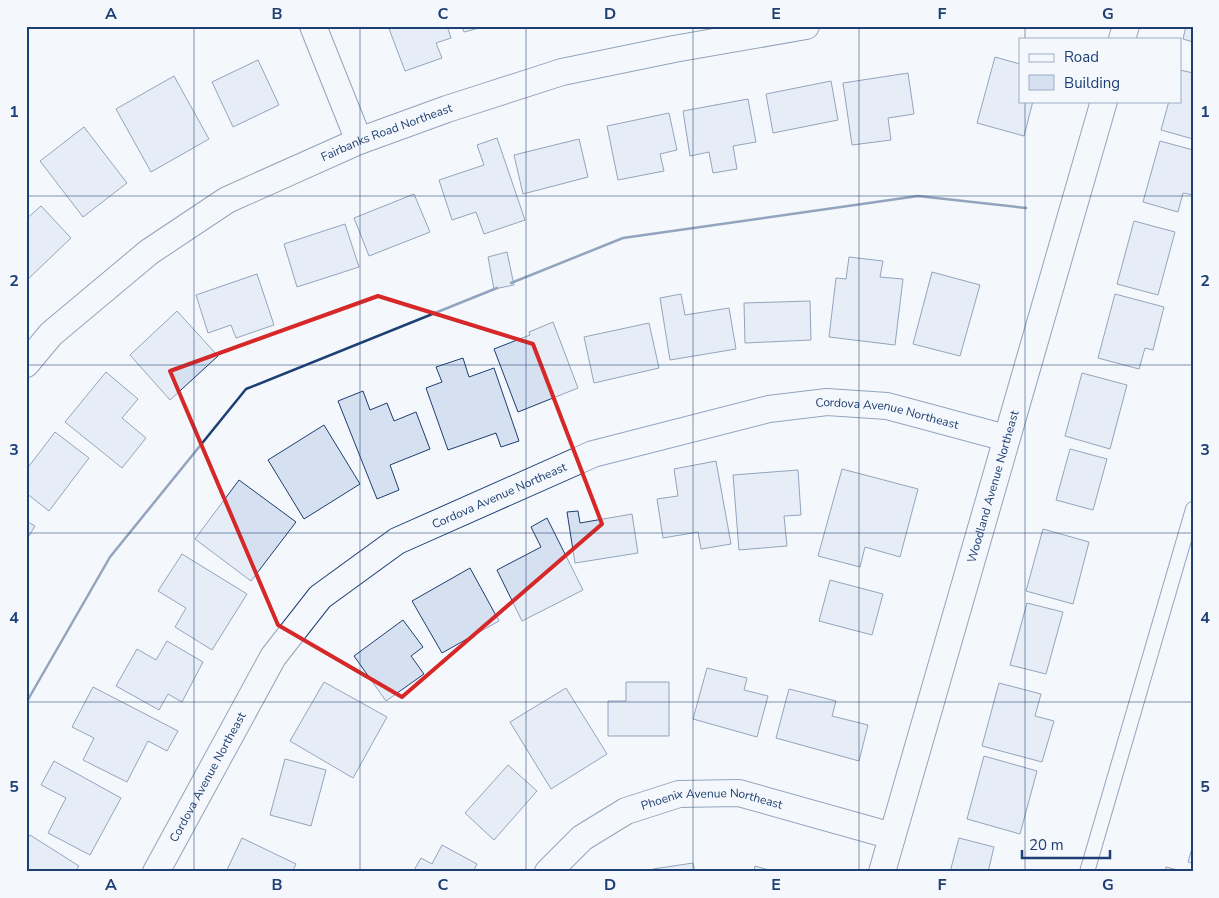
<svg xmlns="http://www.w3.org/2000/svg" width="1219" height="898" font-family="'Nunito Sans',sans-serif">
  <rect width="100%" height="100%" fill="#f4f7fb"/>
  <path fill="#d5e0f0" stroke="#1d3f73" d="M388 26H447L451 38 436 43 442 58 405 71Z
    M462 26H487L464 32Z
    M1186 26H1193V42L1183 39Z
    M995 57 1020 64V101H1033L1024 136 977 123Z
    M258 60 279 105 233 127 212 82Z
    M1180 70 1193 73V139L1161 130 1169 101H1180Z
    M908 73 914 114 888 118 891 140 852 145 843 83Z
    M174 76 209 139 151 172 116 109Z
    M831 81 838 120 773 133 766 94Z
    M748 99 756 142 733 146 737 169 713 173 709 152 690 156 683 111Z
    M669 113 677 150 660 154 664 171 618 180 607 126Z
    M84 127 127 183 83 217 40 161Z
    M497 138 525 220 484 234 476 212 452 220 439 180 484 165 477 145Z
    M579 139 588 177 523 194 514 155Z
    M1160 141 1193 150V195L1183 193 1178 212 1143 202Z
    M414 194 430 232 369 256 354 218Z
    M41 206 71 238 26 281V219Z
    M1134 221 1175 232 1158 295 1117 284Z
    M345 224 359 267 297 287 284 244Z
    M507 252 514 285 494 289 488 257Z
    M849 257 883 261 880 277 903 279 895 345 829 337 836 278 846 279Z
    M932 272 980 285 960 356 913 344Z
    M257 274 274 325 236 338 231 325 208 333 196 295Z
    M681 294 685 315 729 308 736 349 670 360 660 298Z
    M1115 294 1164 307 1153 350 1145 348 1139 369 1098 358Z
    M810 301 811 340 745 343 744 303Z
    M177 311 218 356 170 400 130 355Z
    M553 322 578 388 518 412 494 349 530 335 529 332Z
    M649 323 659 368 594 383 584 337Z
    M463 358 469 377 494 368 519 441 501 447 496 433 448 450 426 388 442 382 436 367Z
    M106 372 138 399 122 418 146 438 122 468 65 422Z
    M1082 373 1127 385 1110 449 1065 436Z
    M363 391 370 410 387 403 394 421 416 412 430 449 390 465 399 490 377 499 338 401Z
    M324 425 360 484 304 519 268 460Z
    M55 432 89 458 49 511 26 493V470Z
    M1070 449 1107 459 1093 510 1056 500Z
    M716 461 731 544 701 549 698 532 663 538 657 499 678 496 674 469Z
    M842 469 918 489 900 557 865 547 860 567 818 556Z
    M798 470 801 515 784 516 787 546 739 550 733 475Z
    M239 480 296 522 251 581 195 539Z
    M578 511 580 523 632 514 638 553 575 563 567 512Z
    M547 518 583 590 522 621 497 570 541 547 531 527Z
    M26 521 35 526 26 541Z
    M1043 529 1089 542 1073 604 1026 591Z
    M182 554 247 594 212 650 175 627 186 608 158 591Z
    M470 568 499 621 442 653 412 601Z
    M830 580 883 594 872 635 819 621Z
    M1027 603 1063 612 1046 674 1010 665Z
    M403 620 423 647 411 656 424 674 386 701 354 656Z
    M167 641 203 662 182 702 168 694 159 710 116 686 137 649 156 660Z
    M707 668 747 678 744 690 768 696 757 737 693 719Z
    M324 682 387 717 353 778 290 741Z
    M626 682H669V736H608V701H626Z
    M999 683 1041 694 1035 716 1054 721 1042 762 982 746Z
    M93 687 178 731 167 751 148 741 127 782 83 760 94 738 72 727Z
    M566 688 607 754 551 789 510 722Z
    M789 689 836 701 832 716 868 725 859 761 776 738Z
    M984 756 1037 771 1020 834 967 819Z
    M285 759 326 770 311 826 270 815Z
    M54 761 121 798 90 855 48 833 66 798 41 785Z
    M508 765 537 791 494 840 465 813Z
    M30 835 79 866 75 872H26V840Z
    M242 838 296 864 292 872H226Z
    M959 838 994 847 988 872H950Z
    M442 845 477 864 473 872H413L421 858 432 864Z
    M1193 845V863L1188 862Z
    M693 863 695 872H653V869Z
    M755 866 776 872H754Z
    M1166 867 1186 872H1165Z"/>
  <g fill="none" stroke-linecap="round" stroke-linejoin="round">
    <defs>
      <path id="lane" d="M1087 872 1193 509"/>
      <g id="street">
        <path d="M313 26 359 141"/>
        <path d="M1122 39 1126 26"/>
        <path id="s1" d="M26 364 51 334 149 252 227 200 359 141 447 109 562 72 674 49 806 26"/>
        <path id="s2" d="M156 872 273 657 320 597 397 541 593 454 769 409 827 402 887 406 1006 438"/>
        <path id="s3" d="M548 872 582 838 626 811 679 794 739 793 892 836"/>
        <path id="s4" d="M882 872 1104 101"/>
      </g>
    </defs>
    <use href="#lane" stroke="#1d3f73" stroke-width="16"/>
    <use href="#street" stroke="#1d3f73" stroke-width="28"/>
    <use href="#lane" stroke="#f4f7fb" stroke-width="14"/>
    <use href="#street" stroke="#f4f7fb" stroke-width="26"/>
    <path stroke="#1d3f73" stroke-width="2.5" d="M511 283 623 238 918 196 1026 208
      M26 703 110 557 246 389 497 288"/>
  </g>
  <path d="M0 0H1219V898H0ZM378 296 533 344 602 524 402 697 278 625 170 371Z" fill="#f4f7fb" fill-opacity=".55" fill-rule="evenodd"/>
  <path fill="none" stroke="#d62828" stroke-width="4" stroke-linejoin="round" d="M378 296 533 344 602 524 402 697 278 625 170 371Z"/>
  <path fill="none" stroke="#1d3f73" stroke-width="1" stroke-opacity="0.55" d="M194 26V872M360 26V872M526 26V872M693 26V872M859 26V872M1025 26V39M1025 101V872M26 196H1193M26 365H1193M26 533H1193M26 702H1193"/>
  <g text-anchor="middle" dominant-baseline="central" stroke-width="4" stroke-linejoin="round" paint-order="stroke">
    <g font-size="12" fill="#1d3f73" stroke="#f4f7fb">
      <text stroke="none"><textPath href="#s1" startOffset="434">Fairbanks Road Northeast</textPath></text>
      <text stroke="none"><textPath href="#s2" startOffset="932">Cordova Avenue Northeast</textPath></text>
      <text stroke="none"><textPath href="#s4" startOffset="401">Woodland Avenue Northeast</textPath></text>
      <text stroke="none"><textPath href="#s2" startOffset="528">Cordova Avenue Northeast</textPath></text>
      <text stroke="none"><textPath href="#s2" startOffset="108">Cordova Avenue Northeast</textPath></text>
      <text stroke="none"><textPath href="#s3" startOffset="188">Phoenix Avenue Northeast</textPath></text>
    </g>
  </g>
  <rect width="1219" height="898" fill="none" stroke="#f4f7fb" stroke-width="55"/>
  <rect x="1019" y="38" width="162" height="65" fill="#f4f7fb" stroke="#9eadc5"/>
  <rect x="1029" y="54" width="25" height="8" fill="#f4f7fb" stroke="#9eadc5"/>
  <text x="1064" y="62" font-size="15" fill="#1d3f73">Road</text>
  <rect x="1029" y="75" width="25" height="15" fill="#d5e0f0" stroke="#9eadc5"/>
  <text x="1064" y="88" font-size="15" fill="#1d3f73">Building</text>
  <path d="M1022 850v8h88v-8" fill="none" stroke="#1d3f73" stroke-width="2.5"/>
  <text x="1029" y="850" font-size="15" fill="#1d3f73" stroke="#f4f7fb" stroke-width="4" paint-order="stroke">20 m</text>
  <rect x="28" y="28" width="1164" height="842" fill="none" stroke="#1d3f73" stroke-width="2"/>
  <g font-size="16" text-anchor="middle" font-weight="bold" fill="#1d3f73">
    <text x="111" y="19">A</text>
    <text x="277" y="19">B</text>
    <text x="443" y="19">C</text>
    <text x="610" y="19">D</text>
    <text x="776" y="19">E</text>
    <text x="942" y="19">F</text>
    <text x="1108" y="19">G</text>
    <text x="14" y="117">1</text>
    <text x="1205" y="117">1</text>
    <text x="14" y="286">2</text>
    <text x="1205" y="286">2</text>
    <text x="14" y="455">3</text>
    <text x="1205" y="455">3</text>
    <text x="14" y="623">4</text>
    <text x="1205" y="623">4</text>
    <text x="14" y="792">5</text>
    <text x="1205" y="792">5</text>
    <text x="111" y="890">A</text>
    <text x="277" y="890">B</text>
    <text x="443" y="890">C</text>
    <text x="610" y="890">D</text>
    <text x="776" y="890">E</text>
    <text x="942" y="890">F</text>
    <text x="1108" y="890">G</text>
  </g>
</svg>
